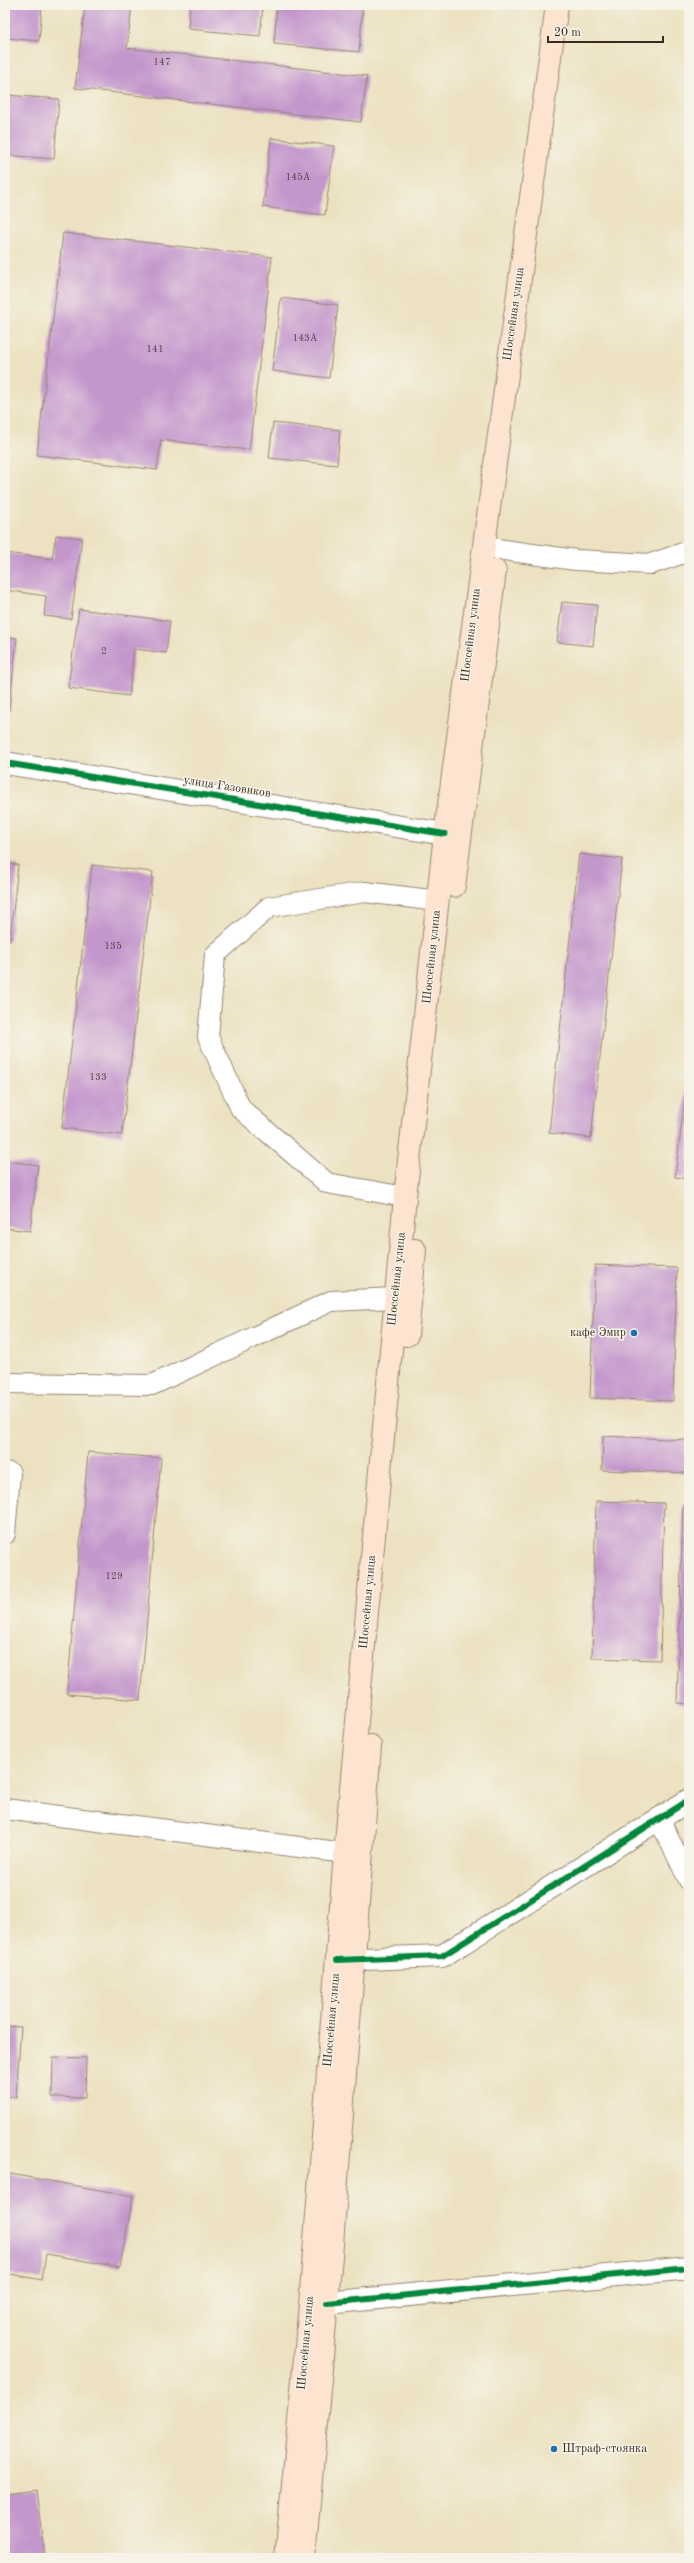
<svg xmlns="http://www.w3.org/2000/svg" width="694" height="2563" font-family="'Old Standard TT',serif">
  <rect width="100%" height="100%" fill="#f7f3e8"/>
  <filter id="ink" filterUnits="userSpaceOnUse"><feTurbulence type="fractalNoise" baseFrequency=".025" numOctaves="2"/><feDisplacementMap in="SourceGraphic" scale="8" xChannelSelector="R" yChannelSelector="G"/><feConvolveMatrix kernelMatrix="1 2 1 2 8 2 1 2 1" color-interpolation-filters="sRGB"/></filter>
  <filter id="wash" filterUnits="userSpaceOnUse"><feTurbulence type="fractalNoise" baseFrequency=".012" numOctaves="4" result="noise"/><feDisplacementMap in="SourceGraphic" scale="16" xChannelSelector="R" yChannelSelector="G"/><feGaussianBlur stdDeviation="0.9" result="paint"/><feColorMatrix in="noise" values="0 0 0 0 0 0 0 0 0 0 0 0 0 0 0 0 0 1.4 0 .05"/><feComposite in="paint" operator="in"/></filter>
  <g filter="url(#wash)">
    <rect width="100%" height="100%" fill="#ece2c1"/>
    <g id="blocks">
      <path fill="#c396cc" d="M5 5H42L39 41 5 38Z
        M85 5H132L127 48 367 76 361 122 75 88Z
        M190 5H263L260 36 188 29Z
        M277 5H363L359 52 274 44Z
        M5 95 59 99 54 159 5 155Z
        M271 138 334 146 325 215 263 207Z
        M63 233 272 257 249 450 161 440 157 470 37 455Z
        M281 298 338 305 329 378 272 371Z
        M273 423 340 430 337 465 269 458Z
        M56 535 82 538 71 619 44 616 46 596 5 590V553L52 559Z
        M562 602 597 605 593 646 557 642Z
        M79 609 170 621 166 653 134 649 129 696 68 688Z
        M5 637 17 638 9 711H5Z
        M579 854 622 859 591 1138 549 1133Z
        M5 863 18 865 10 941 5 940Z
        M92 865 153 872 122 1135 62 1128Z
        M688 1074H689V1179L675 1177Z
        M5 1161 38 1165 30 1231 5 1228Z
        M595 1265 677 1268 673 1401 590 1398Z
        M603 1436 689 1440V1473L602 1470Z
        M88 1452 161 1458 140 1700 67 1694Z
        M596 1501 664 1503 660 1660 592 1658Z
        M683 1505H689V1704L677 1703Z
        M5 2026 21 2027 16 2097H5Z
        M53 2057 86 2058 85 2098 52 2097Z
        M5 2173 133 2196 120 2267 46 2254 42 2280 5 2273Z
        M36 2490 45 2558H5V2494Z"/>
    </g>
  </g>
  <g filter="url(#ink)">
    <use href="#blocks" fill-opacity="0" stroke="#948670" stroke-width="1"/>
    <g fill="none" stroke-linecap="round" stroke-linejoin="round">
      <defs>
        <path id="service" d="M497 549 576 560 651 564 689 551
          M405 1197 327 1183 241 1109 208 1037 215 955 269 907 365 892 438 901
          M5 1383 152 1385 331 1301 395 1298
          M5 1472 10 1473 5 1534
          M5 1809 345 1853
          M659 1819 689 1880"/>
        <path id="minor" d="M5 763 445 834
          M327 2303 689 2268"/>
        <path id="tertiary" d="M337 1960 442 1956 689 1800"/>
        <path id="secondary" d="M454 886 495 571
          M407 1335 415 1250
          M286 2558 310 2305 345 1853 405 1197 445 834 557 5
          M304 2558 332 2245 370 1746"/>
      </defs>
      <use href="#service" stroke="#948670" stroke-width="22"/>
      <use href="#minor" stroke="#948670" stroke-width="24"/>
      <use href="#tertiary" stroke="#948670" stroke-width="24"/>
      <use href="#secondary" stroke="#948670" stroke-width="24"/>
      <use href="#service" stroke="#fff" stroke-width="20"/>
      <use href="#minor" stroke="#fff" stroke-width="22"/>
      <use href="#tertiary" stroke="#fff" stroke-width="22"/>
      <use href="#secondary" stroke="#fde4d1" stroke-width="22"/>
      <defs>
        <path id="cycleway" d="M5 763 445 834
          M337 1960 442 1956 689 1800
          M327 2303 689 2268"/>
      </defs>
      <use href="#cycleway" stroke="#f7f3e8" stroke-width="8"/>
      <use href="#cycleway" stroke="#00873e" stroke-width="6"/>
    </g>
  </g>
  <g fill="#1f6fb2" stroke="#f7f3e8" stroke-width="1.5">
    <circle cx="634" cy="1333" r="4"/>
    <circle cx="554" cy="2449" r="4"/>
  </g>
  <g text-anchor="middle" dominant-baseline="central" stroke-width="3" stroke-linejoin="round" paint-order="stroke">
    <g font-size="10" fill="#5d454a">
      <text x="162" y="62">147</text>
      <text x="298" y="177">145А</text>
      <text x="305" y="338">143А</text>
      <text x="155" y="349">141</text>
      <text x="104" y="651">2</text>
      <text x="113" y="946">135</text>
      <text x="98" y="1077">133</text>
      <text x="114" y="1576">129</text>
    </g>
    <g font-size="12" fill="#3b2a1e" stroke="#f7f3e8">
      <text transform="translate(514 314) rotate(-82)">Шоссейная улица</text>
      <text transform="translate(471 635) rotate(-83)">Шоссейная улица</text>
      <text transform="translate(227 787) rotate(9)">улица Газовиков</text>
      <text transform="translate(432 957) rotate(-84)">Шоссейная улица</text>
      <text transform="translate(397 1279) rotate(-84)">Шоссейная улица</text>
      <text transform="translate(368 1602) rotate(-85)">Шоссейная улица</text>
      <text transform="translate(332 2020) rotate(-85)">Шоссейная улица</text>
      <text transform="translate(306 2343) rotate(-85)">Шоссейная улица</text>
    </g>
    <g font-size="12" fill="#3b2a1e" stroke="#f7f3e8" text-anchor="end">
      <text x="626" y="1333">кафе Эмир</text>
      <text x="562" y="2449" text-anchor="start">Штраф-стоянка</text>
    </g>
  </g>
  <rect width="694" height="2563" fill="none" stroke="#f7f3e8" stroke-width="20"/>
  <path d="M548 36v6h115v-6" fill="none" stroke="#3b2a1e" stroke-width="2"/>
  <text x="554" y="36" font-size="12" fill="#3b2a1e" stroke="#f7f3e8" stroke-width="3" paint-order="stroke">20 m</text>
</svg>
